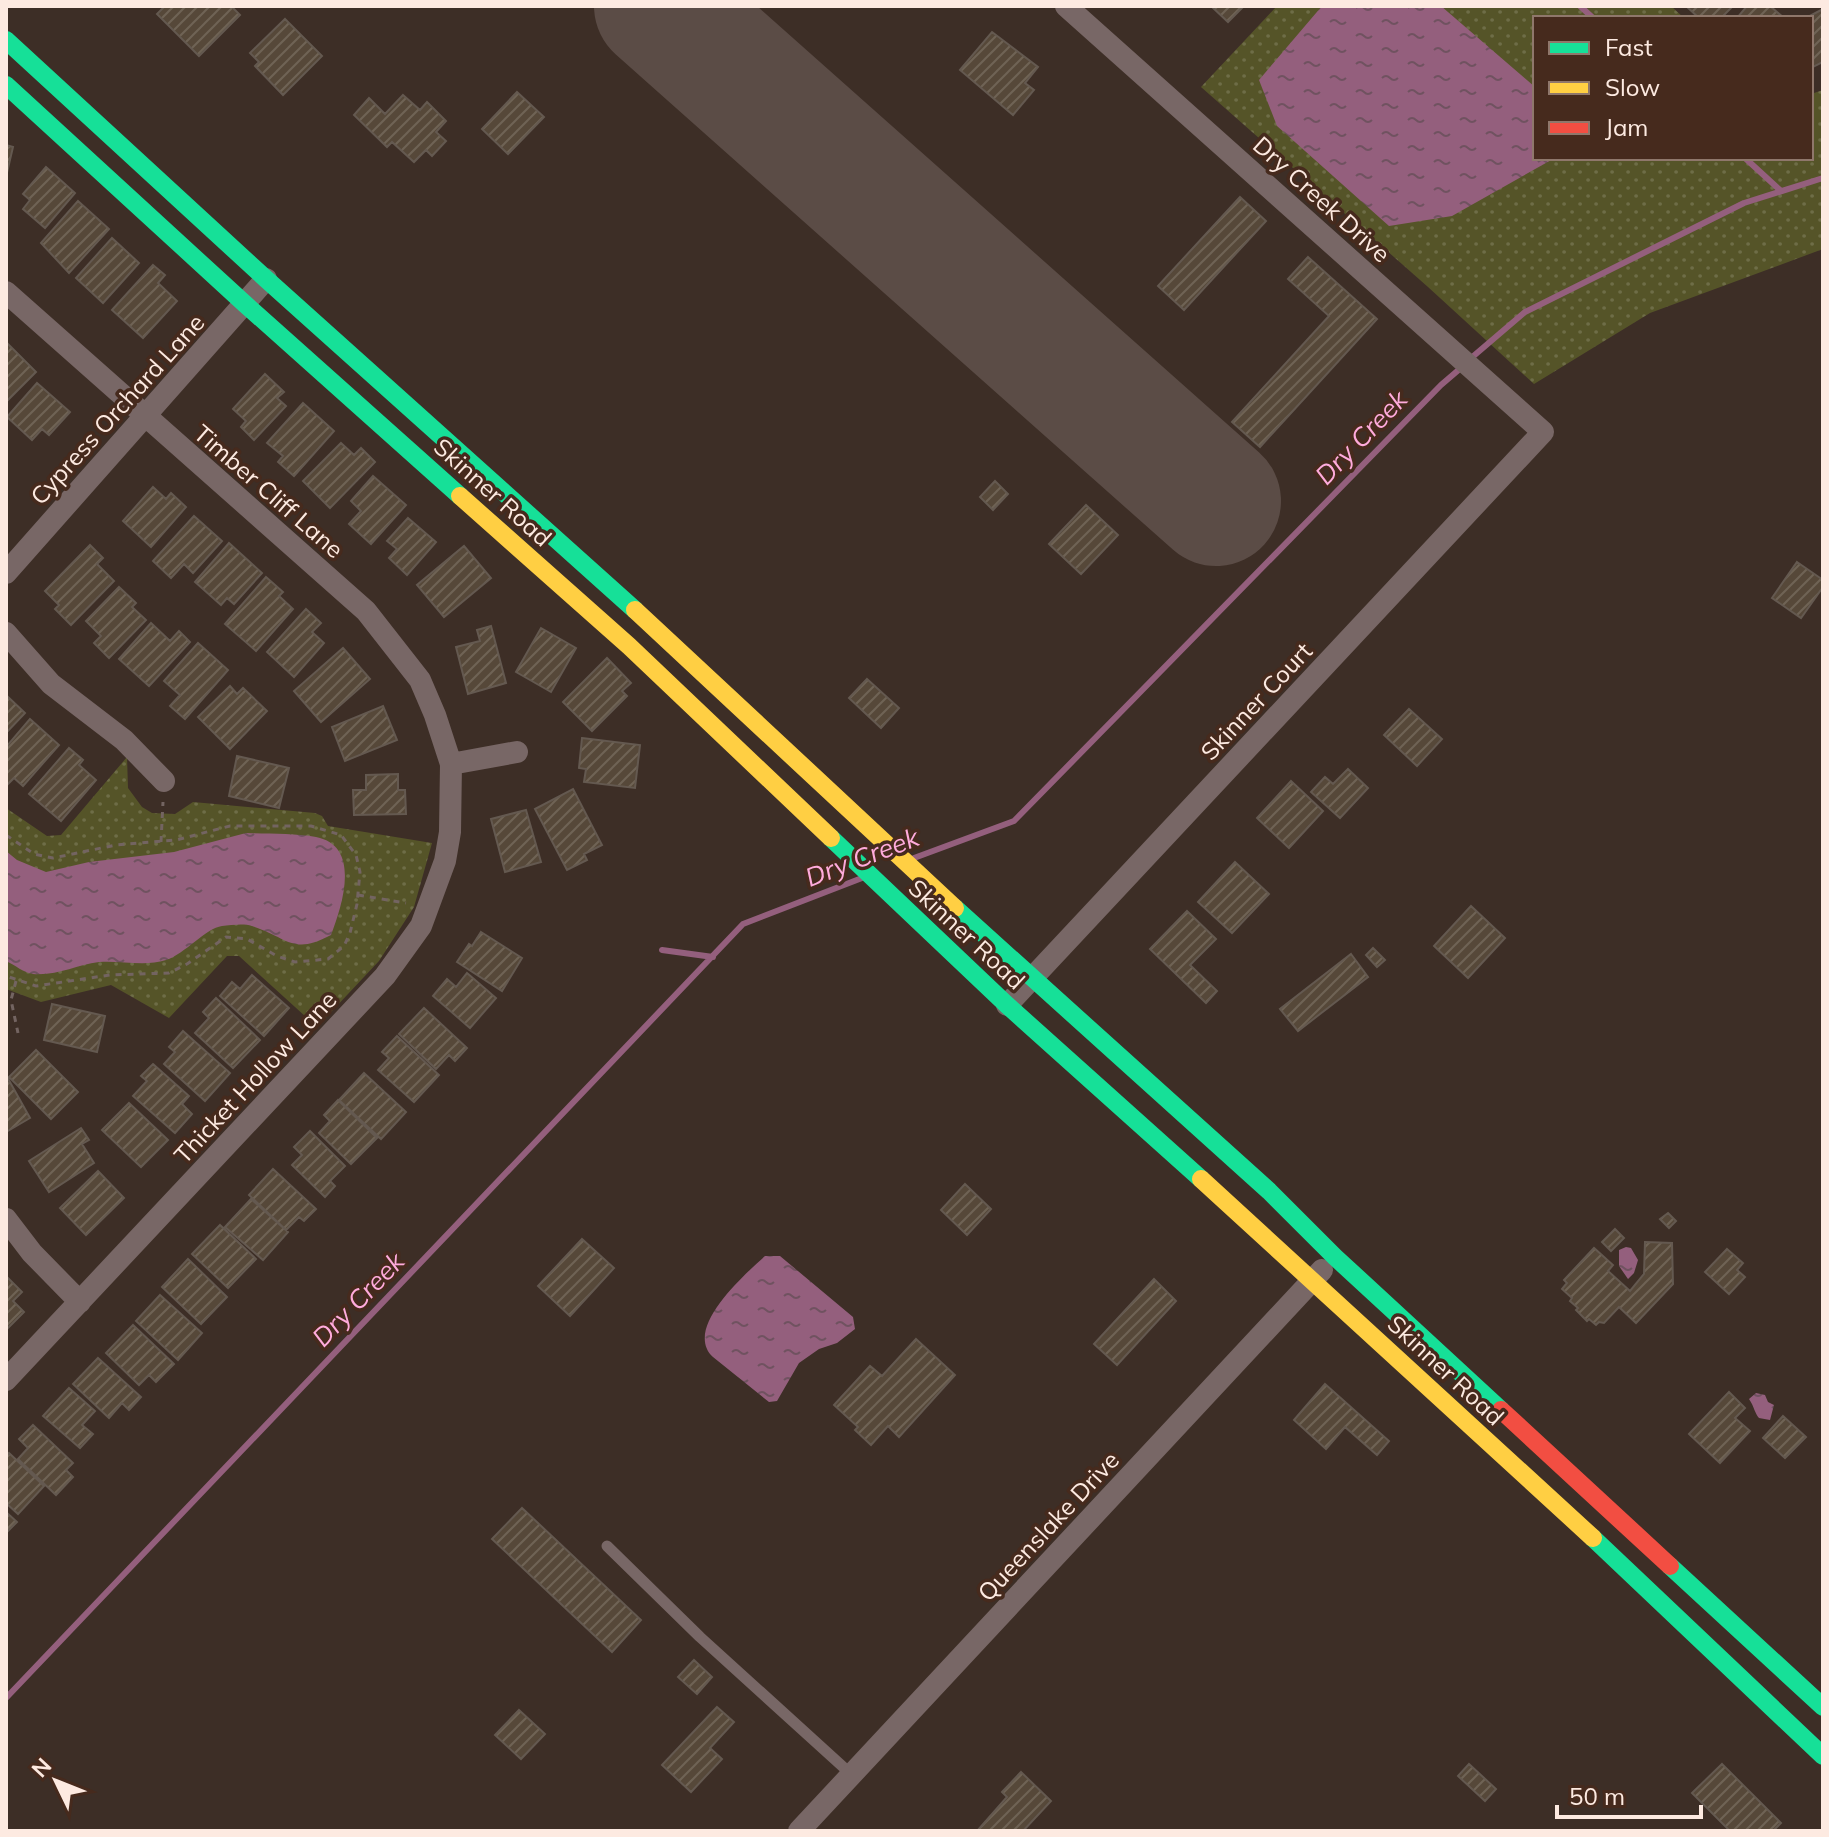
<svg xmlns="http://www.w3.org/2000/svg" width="1829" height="1837" font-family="Mulish,sans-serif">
  <defs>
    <pattern id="grass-dots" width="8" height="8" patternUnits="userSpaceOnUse" patternTransform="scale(2)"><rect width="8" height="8" fill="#555428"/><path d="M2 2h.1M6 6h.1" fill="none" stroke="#6e6d47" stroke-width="1.8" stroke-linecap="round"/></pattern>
    <pattern id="water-ripples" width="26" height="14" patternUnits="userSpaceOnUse" patternTransform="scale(2)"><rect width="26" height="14" fill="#945f7d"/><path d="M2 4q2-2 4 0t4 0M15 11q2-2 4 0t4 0" fill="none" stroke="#705260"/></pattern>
    <pattern id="building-hatch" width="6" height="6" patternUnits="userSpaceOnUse" patternTransform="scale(2)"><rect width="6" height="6" fill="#564839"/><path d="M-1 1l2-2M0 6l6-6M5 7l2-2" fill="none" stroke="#6f6355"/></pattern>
  </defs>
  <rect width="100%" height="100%" fill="#3d2e26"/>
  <path fill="url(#grass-dots)" d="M1277 6H1671L1684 18H1535V158H1811V94L1823 90V249L1650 313 1534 384 1428 287 1201 87Z
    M127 757 128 788 142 807 152 813 175 814 193 802 315 813 322 816 328 826 432 843 414 907 379 961 317 1027 239 956H227L169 1018 111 985 41 1002 6 989V808L47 836 61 835Z"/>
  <path fill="url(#water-ripples)" d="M1322 6H1441L1535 87V158L1553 159 1452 216 1389 226 1277 126 1259 80Z
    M246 833C269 834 294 833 316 837 362 846 342 906 331 935 292 956 288 937 252 926 244 923 231 925 222 926 206 928 185 954 166 960 144 967 120 960 99 962 76 965 57 976 33 974 24 973 15 965 6 961V851L17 860 46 872 89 862 174 852Z
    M1626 1247 1631 1248 1638 1260 1634 1273 1628 1279 1619 1266V1250Z
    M765 1256H780L853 1317 855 1329 837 1343 819 1349 799 1363 777 1401 769 1402 713 1357C683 1329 743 1276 765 1256Z
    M1756 1393 1765 1395 1768 1402 1774 1405 1770 1420 1759 1418C1755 1414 1754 1406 1749 1399Z"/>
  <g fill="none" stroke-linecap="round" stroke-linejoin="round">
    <path stroke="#945f7d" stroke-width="6" d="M1580 6 1593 18
      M1745 158 1781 191
      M1470 359 1525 312 1744 203 1823 178
      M914 858 1014 821 1441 385 1462 367
      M662 950 713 957
      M6 1698 743 924 862 878"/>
    <path stroke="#5b4c46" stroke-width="130" d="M659 6 1216 501"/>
  </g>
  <path fill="url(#building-hatch)" stroke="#645950" stroke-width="2" d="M165 6H231L240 15 199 56 157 14Z
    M1211 6H1244L1228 22Z
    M1686 6H1733L1721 18H1699Z
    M1747 6H1770L1784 18H1737Z
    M1823 9V62L1811 68V18H1806Z
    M285 19 322 56 283 95 255 66 259 62 250 53Z
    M992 32 1038 67 1025 83 1034 90 1013 115 960 70Z
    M517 92 544 117 508 154 482 129Z
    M403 95 420 110 427 102 446 121 436 132 446 141 432 156 426 150 414 162 392 142 387 147 354 115 369 98 385 114Z
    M6 145 13 147 6 177Z
    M46 167 75 193 45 228 23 209 30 200 23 194Z
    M1240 197 1266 221 1184 310 1158 286Z
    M78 201 109 229 69 273 41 243Z
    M112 238 139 263 103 303 76 278Z
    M1308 257 1377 319 1260 447 1232 422 1329 316 1288 279Z
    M153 265 165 275 158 283 177 301 143 338 112 310Z
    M6 342 36 372 7 401 6 400Z
    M265 374 284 392 277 398 286 406 254 440 241 427 246 421 233 409Z
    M37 383 70 412 49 435 42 429 32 440 7 417Z
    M303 403 334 431 294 476 278 462 283 456 267 443Z
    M341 443 354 455 361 448 375 462 330 508 303 481Z
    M373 476 406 505 371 544 349 524 361 511 351 501Z
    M995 481 1008 494 993 510 980 497Z
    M153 487 166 499 171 493 186 507 151 547 123 521Z
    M1086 505 1118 535 1081 574 1049 544Z
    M194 516 222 541 193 573 184 564 171 578 153 561Z
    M408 518 436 542 407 575 389 558 397 549 387 541Z
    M229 543 262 573 234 604 227 598 221 605 195 582Z
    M90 545 103 558 97 564 114 581 71 625 55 609 59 605 45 591Z
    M464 546 491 578 444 617 417 585Z
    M1797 562 1823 580V587L1801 618 1772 598Z
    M266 577 283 592 279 596 293 609 256 651 225 624Z
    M119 587 136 603 132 607 146 620 109 658 94 643 101 636 86 621Z
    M306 609 321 623 312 632 324 643 294 677 267 652Z
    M151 623 170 641 179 631 190 642 149 686 119 659Z
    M491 626 506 683 468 694 456 647 480 641 477 630Z
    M541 628 576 648 551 692 516 672Z
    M198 643 228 670 185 719 170 706 180 695 164 681Z
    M343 648 370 679 321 722 294 691Z
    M607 658 631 683 622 691 627 696 592 731 563 702Z
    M867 679 899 708 881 728 849 698Z
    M230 686 237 694 243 688 267 711 230 749 198 717Z
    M6 695 25 713 6 733Z
    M383 706 397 740 345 761 332 727Z
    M1409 709 1442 739 1417 766 1384 735Z
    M30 719 59 745 23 786 14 778 8 784 6 782V747Z
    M582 738 640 745 635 788 584 782 586 769 579 768Z
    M69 748 83 760 79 765 96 780 61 821 29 794Z
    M237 756 289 768 279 808 229 796Z
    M1348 769 1368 788 1340 818 1311 792 1325 777 1333 784Z
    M398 774V790H405L406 814 354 815 353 790H366V775Z
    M1291 781 1323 811 1289 848 1257 818Z
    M573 789 602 845 584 854 587 860 567 870 535 809Z
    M526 810 541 862 505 872 491 819Z
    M1235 862 1269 894 1232 933 1198 902Z
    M1471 906 1505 938 1468 978 1434 946Z
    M1187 911 1216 939 1190 965 1217 991 1206 1003 1150 949Z
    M481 932 522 958 502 991 457 962 469 944 472 946Z
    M1373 948 1385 960 1377 967 1366 955Z
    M1351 954 1368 977 1298 1031 1280 1009Z
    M467 973 496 998 470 1028 433 996 447 979 456 987Z
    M252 975 289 1008 264 1036 220 996 232 982 240 989Z
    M216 998 260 1040 233 1068 195 1033 209 1018 203 1012Z
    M52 1004 105 1016 97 1052 44 1040Z
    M424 1008 467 1048 455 1061 449 1055 436 1069 399 1034Z
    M183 1031 230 1073 205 1101 164 1064 175 1052 169 1047Z
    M397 1036 439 1075 414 1102 378 1070 389 1058 382 1052Z
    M36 1050 78 1092 51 1119 9 1077Z
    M153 1064 189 1096 182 1104 192 1114 175 1133 133 1096 147 1081 141 1076Z
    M364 1073 406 1112 381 1139 339 1100Z
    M6 1075 30 1118 6 1132Z
    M338 1100 377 1138 351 1164 319 1133 330 1121 324 1115Z
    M129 1103 168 1140 141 1167 102 1130Z
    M81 1128 89 1140 82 1144 94 1163 49 1192 29 1161Z
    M310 1131 345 1166 330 1181 335 1186 325 1197 292 1165 302 1155 294 1147Z
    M273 1169 316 1209 304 1221 299 1217 286 1230 249 1195Z
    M98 1171 124 1198 86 1235 60 1208Z
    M965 1184 991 1209 967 1235 941 1210Z
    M251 1199 288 1232 263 1260 225 1227Z
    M1668 1213 1676 1221 1669 1228 1660 1219Z
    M220 1225 256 1259 228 1288 192 1254Z
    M1615 1229 1624 1238 1611 1251 1602 1242Z
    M582 1239 614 1268 570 1316 538 1286Z
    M1645 1242 1672 1243 1673 1284 1636 1323 1619 1307 1604 1323 1599 1322 1596 1325 1589 1319 1587 1321 1576 1310 1578 1308 1570 1301 1572 1298 1562 1289 1567 1283 1564 1280 1594 1248 1613 1265 1608 1271 1630 1291 1644 1274Z
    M1727 1249 1743 1263 1737 1270 1745 1277 1729 1294 1705 1272Z
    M188 1259 227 1297 201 1324 162 1287Z
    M7 1277 22 1292 13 1301 24 1312 6 1330Z
    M1154 1279 1176 1301 1117 1365 1094 1344Z
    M160 1295 202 1333 178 1360 136 1321Z
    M133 1325 174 1364 156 1382 149 1375 139 1385 106 1353Z
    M916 1339 955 1375 899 1437 888 1426 871 1445 855 1430 858 1427 834 1405 870 1366 882 1376Z
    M98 1358 141 1397 129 1410 122 1403 109 1418 73 1384Z
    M1325 1384 1389 1441 1377 1455 1345 1427 1326 1449 1294 1420Z
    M69 1388 95 1411 82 1425 93 1434 80 1448 43 1416Z
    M1729 1392 1745 1408 1735 1418 1750 1431 1720 1463 1689 1434Z
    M1783 1416 1806 1437 1785 1458 1763 1438Z
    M33 1425 73 1463 66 1470 73 1477 56 1495 18 1459 28 1448 19 1439Z
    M9 1453 44 1486 18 1514 6 1503V1456Z
    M522 1508 641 1620 612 1652 492 1539Z
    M6 1512 17 1522 6 1533Z
    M694 1660 712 1677 697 1694 678 1677Z
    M717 1707 734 1722 710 1748 722 1759 691 1792 662 1765Z
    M519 1710 545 1734 521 1759 495 1735Z
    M1469 1764 1496 1789 1485 1801 1458 1776Z
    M1722 1764 1781 1823 1773 1831H1730L1692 1793Z
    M1021 1772 1051 1801 1023 1831H977L1007 1797 1002 1792Z"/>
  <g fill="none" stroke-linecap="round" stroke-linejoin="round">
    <path stroke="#736461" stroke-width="3" stroke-dasharray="6 6" stroke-linecap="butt" d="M6 835 34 854 53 858 116 845 176 840 230 826H311L341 835 356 855 360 872 357 904 350 933 344 946 328 959 295 962 277 956 247 939 226 937 187 964 169 973 110 975 36 986 6 976
      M161 842 163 802
      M358 895 406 903
      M16 981 11 1000 18 1033"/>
    <path stroke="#786766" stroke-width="11" d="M607 1546 700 1637 852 1775"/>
    <path stroke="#786766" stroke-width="22" d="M6 292 366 611 420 680 435 715 451 764 450 832 445 861 421 926 385 976 6 1380
      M6 573 266 279
      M6 633 51 684 124 740 164 781
      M451 764 517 752
      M1007 1005 1543 432 1066 6
      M6 1219 32 1253 80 1302
      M799 1831 1322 1270"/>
    <path stroke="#16e098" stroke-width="18" d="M6 40 266 279 635 610
      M6 85 245 304 460 496
      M831 838 1007 1005 1201 1179
      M955 908 1269 1191 1335 1257 1501 1410
      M1593 1538 1823 1756
      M1670 1566 1823 1707"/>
    <path stroke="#ffcf43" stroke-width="18" d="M460 496 629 646 831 838
      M635 610 955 908
      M1201 1179 1593 1538"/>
    <path stroke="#f24e42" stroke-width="18" d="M1501 1410 1670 1566"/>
  </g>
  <g text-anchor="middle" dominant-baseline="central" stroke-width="7" stroke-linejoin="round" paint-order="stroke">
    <g font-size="24" fill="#fdeae1" stroke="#462a1d">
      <text transform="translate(1322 199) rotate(42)">Dry Creek Drive</text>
      <text transform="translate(117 409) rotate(-48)">Cypress Orchard Lane</text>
      <text transform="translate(269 491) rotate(41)">Timber Cliff Lane</text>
      <text transform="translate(493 492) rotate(42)">Skinner Road</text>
      <text transform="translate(1256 701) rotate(-47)">Skinner Court</text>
      <text transform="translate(967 934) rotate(43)">Skinner Road</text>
      <text transform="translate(255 1077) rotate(-47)">Thicket Hollow Lane</text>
      <text transform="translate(1446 1370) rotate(43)">Skinner Road</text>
      <text transform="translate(1048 1526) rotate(-47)">Queenslake Drive</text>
    </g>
    <g font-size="26" font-style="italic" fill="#ffabdc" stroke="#462a1d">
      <text transform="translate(1361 437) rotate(-46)">Dry Creek</text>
      <text transform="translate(862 857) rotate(-21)">Dry Creek</text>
      <text transform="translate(358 1299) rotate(-46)">Dry Creek</text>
    </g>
  </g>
  <rect width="1829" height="1837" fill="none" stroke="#fdeae1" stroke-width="16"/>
  <rect x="1533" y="16" width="280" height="144" fill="#462a1d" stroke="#8f776b" stroke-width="2"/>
  <rect x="1549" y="42" width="40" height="12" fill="#16e098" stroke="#8f776b" stroke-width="2"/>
  <text x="1605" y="56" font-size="24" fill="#fdeae1">Fast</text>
  <rect x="1549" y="82" width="40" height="12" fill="#ffcf43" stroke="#8f776b" stroke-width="2"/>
  <text x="1605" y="96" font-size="24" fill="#fdeae1">Slow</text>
  <rect x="1549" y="122" width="40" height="12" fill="#f24e42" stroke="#8f776b" stroke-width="2"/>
  <text x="1605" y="136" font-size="24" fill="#fdeae1">Jam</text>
  <g transform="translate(56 1781) rotate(313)" stroke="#462a1d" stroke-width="6" paint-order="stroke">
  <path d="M0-6L14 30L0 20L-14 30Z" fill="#fdeae1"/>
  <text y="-12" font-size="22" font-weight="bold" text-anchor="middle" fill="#fdeae1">N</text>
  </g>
  <path d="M1557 1805v12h144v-12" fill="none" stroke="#fdeae1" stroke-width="4"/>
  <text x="1569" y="1805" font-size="24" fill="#fdeae1" stroke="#462a1d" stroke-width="6" paint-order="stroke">50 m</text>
</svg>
